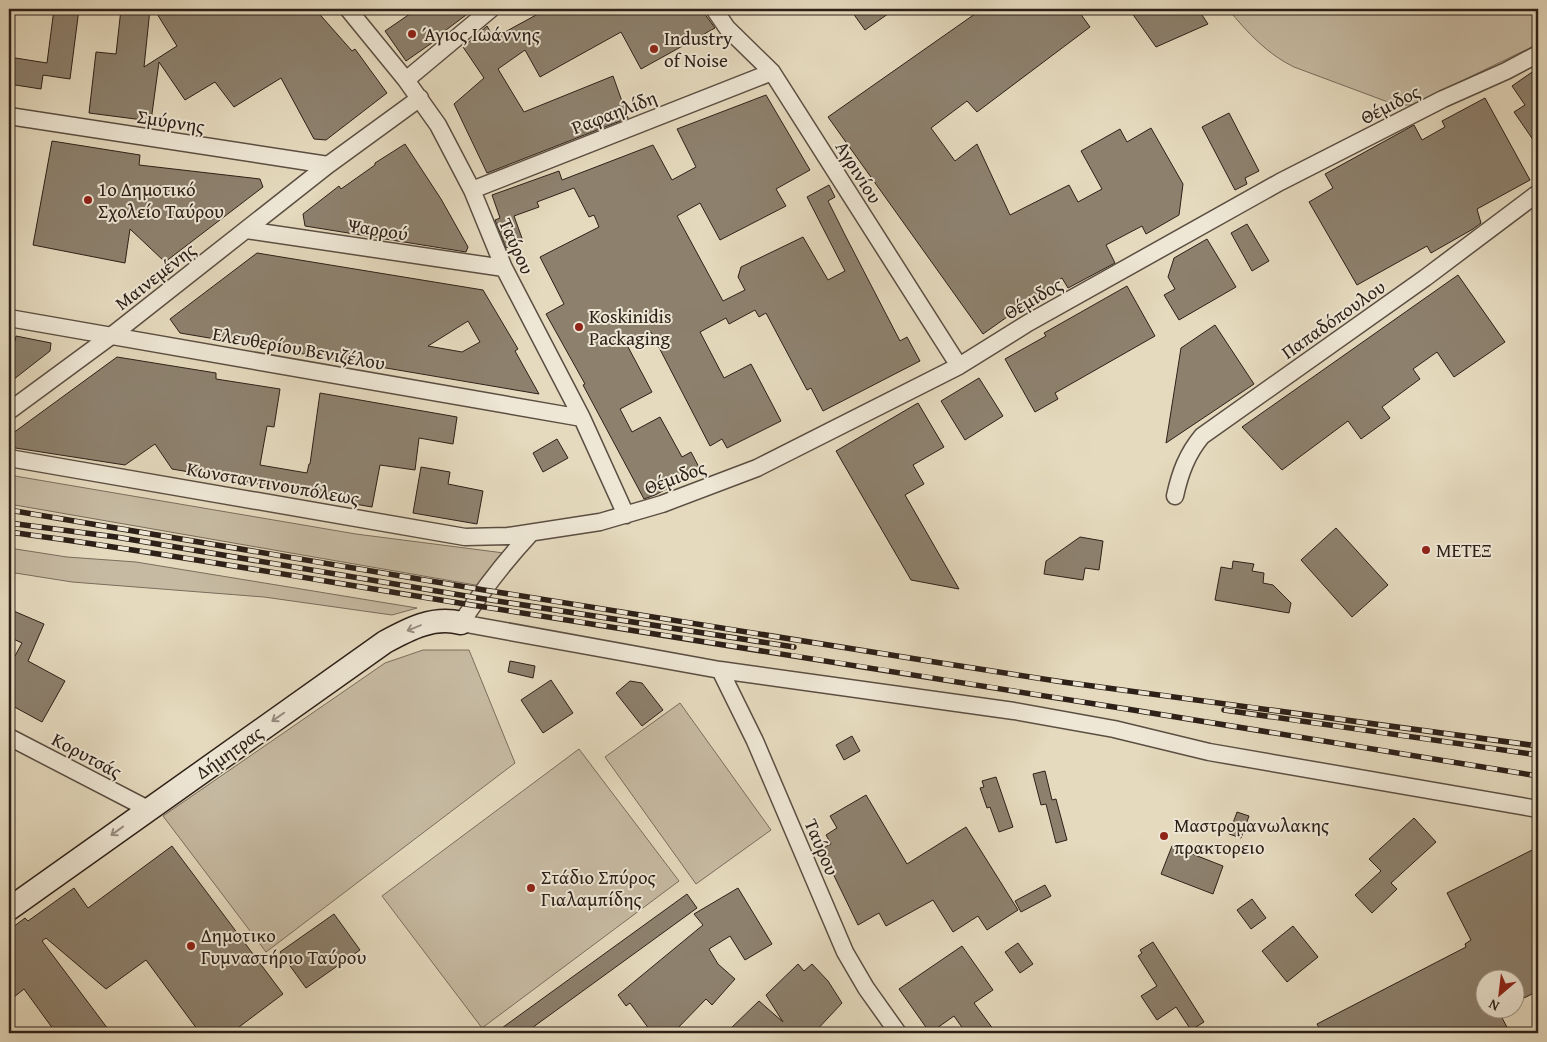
<svg xmlns="http://www.w3.org/2000/svg" width="1547" height="1042" font-family="'Gentium Book Plus',serif">
  <rect width="100%" height="100%" fill="#e5dabe"/>
  <filter id="stains"><feTurbulence type="fractalNoise" baseFrequency=".004" numOctaves="4"/><feColorMatrix values="0 0 0 0 .2 0 0 0 0 .09 0 0 0 0 .02 0 0 0 .5 -.17"/></filter>
  <radialGradient id="worn" r=".72"><stop offset=".6" stop-color="#630" stop-opacity="0"/><stop offset="1" stop-color="#630" stop-opacity=".3"/></radialGradient>
  <path fill="#c6baa2" stroke="#7a6d5d" d="M1228 9H1538V44L1412 105H1396L1294 67C1267 54 1247 32 1228 9Z
    M9 475 356 534 504 553 481 586 9 504Z
    M9 548 67 557 136 562 417 608 392 615 264 597 72 582 9 572Z
    M423 650H469L515 763 266 952 163 816 385 663Z
    M680 703 771 830 696 884 605 757Z
    M579 749 679 881 482 1028 382 896Z"/>
  <path fill="#8d816e" stroke="#2d2018" fill-rule="evenodd" d="M54 9H79L70 79 43 75 41 89 9 84V57L47 63Z
    M121 9H150L144 67 177 46 154 9H315L352 51 355 49 387 93 326 140 314 139 281 78 234 107 215 82 185 100 159 62 151 121 89 113 96 52 116 54Z
    M417 9H474L438 36 439 38 406 61 385 31Z
    M547 9H701L715 28 641 69 621 32 540 77 525 50 498 69 524 112 613 76 628 118 487 173 454 104 484 78 463 47 487 26 494 38Z
    M850 9H895L865 30Z
    M982 9H1077L1090 27 977 112 967 101 931 128 955 161 977 144 1010 215 1069 185 1078 202 1102 189 1081 151 1120 129 1127 142 1151 128 1183 184 1179 215 1146 234 1142 226 1106 245 1115 263 1068 288 1062 278 983 334 828 117Z
    M1129 9H1198L1208 24 1156 47Z
    M1538 68V147L1514 112 1525 105 1512 86Z
    M766 95 810 170 776 189 786 206 720 240 700 203 677 216 723 301 745 290 738 277 741 267 803 237 828 280 845 271 807 197 829 185 835 197 828 201 845 235 900 341 907 337 920 361 823 411 811 388 807 390 766 313 759 317 755 310 729 324 726 318 700 332 724 378 751 364 781 421 727 448 722 439 710 446 651 332 627 345 652 392 620 409 632 432 660 417 682 457 691 452 701 471 655 495 644 499 583 385 585 384 546 314 564 304 540 257 599 227 594 215 589 217 574 188 537 202 539 207 514 216 523 241 506 248 495 220 500 218 492 195 559 171 562 180 653 145 672 180 696 167 677 129Z
    M1485 98 1530 180 1477 209 1481 223 1473 229 1431 253 1427 246 1357 285 1309 202 1333 188 1325 174 1414 125 1422 140 1445 127 1442 121Z
    M1229 113 1259 171 1245 178 1247 184 1235 190 1202 127Z
    M52 141 140 155 139 165 260 179 263 187 165 262 130 229 125 263 33 245Z
    M405 144 441 199 468 247 466 252 305 226 303 214 339 186 341 189 375 165V163Z
    M1247 224 1269 261 1252 271 1231 233Z
    M1207 239 1236 287 1179 320 1164 295 1175 289 1168 277 1174 258Z
    M257 253 483 290 518 349 515 351 539 394 180 333 170 319ZM468 321 480 342 462 352 428 346Z
    M1458 275 1505 342 1454 377 1437 352 1413 369 1420 379 1382 407 1390 418 1361 439 1348 421 1282 470 1242 427Z
    M1127 286 1155 336 1055 393 1058 399 1035 412 1005 359 1046 336 1044 333Z
    M1215 325 1254 384 1166 443 1181 348Z
    M16 336 51 343 50 351 9 383V340L15 341Z
    M117 357 216 373V379L280 389 274 427 267 426 260 465 307 473 309 464H310L320 393 457 417 453 444 419 438 415 470 380 465 372 507 303 495 304 492 172 469 155 444 125 465 9 447V436Z
    M979 378 1003 416 965 440 941 401Z
    M918 403 944 447 913 465 924 484 905 495 959 589 911 580 836 451Z
    M557 439 568 458 543 472 533 453Z
    M421 467 450 472 448 484 483 491 477 524 413 513Z
    M1336 528 1388 585 1352 617 1301 560Z
    M1080 537 1103 541 1099 570 1085 568 1083 580 1044 574 1046 561Z
    M1233 561 1254 564 1252 571 1264 573 1263 583 1273 585 1291 603 1289 613 1215 600 1221 567 1232 569Z
    M9 609 44 624 28 661 65 681 42 722 9 704V667L22 643 9 637Z
    M510 661 535 666 533 678 508 672Z
    M551 680 573 713 543 733 521 700Z
    M630 681 642 683 663 710 642 726 616 693Z
    M852 736 860 751 844 760 836 745Z
    M1045 771 1052 800 1056 799 1067 840 1056 843 1046 804 1041 805 1033 774Z
    M996 777 1013 827 999 832 990 807 987 808 980 788 984 787 982 781Z
    M866 795 907 864 966 827 1018 910 987 930 978 916 953 932 933 900 886 926 879 913 858 925 821 849 831 844 826 835 837 828 830 816Z
    M1237 812 1249 816 1241 838 1229 834Z
    M1414 818 1436 842 1391 883 1397 889 1372 913 1355 895 1381 871 1369 859Z
    M172 846 283 994 231 1033H200L146 960 106 989 46 938 42 941 111 1033H56L24 989 9 1001V930L25 918 28 921 74 888 88 908Z
    M1172 846 1223 866 1213 894 1161 874Z
    M1538 847V991L1514 1003V980H1484V1010H1498L1510 1033H1322L1317 1024 1466 947 1465 944 1471 940 1447 893Z
    M1045 885 1051 896 1021 912 1015 901Z
    M738 888 772 944 745 960 730 936 709 949 718 964 735 979 712 1005 706 999 673 1033H652L630 1003 626 1006 618 995 703 925 694 914Z
    M687 894 697 908 525 1033H495Z
    M1252 899 1266 918 1251 929 1237 910Z
    M334 914 360 950 306 988 280 952Z
    M1293 926 1318 957 1287 982 1262 951Z
    M1153 942 1204 1022 1191 1030 1176 1007 1157 1020 1141 996 1157 986 1138 956 1142 953 1140 950Z
    M1018 943 1033 964 1020 973 1005 952Z
    M962 946 993 990 974 1003 996 1033H966L954 1016 930 1033 899 989Z
    M798 964 804 971 812 964 828 981 842 1003 814 1033H726L759 1001 783 1022 766 995Z"/>
  <g fill="none" stroke-linecap="round" stroke-linejoin="round">
    <defs>
      <path id="street" d="M348 9 406 80 438 125 472 190 504 268 582 418 626 515
        M714 9 727 28 772 72 959 366
        M406 80 491 9
        M9 116 328 165
        M472 190 772 72
        M246 230 504 268
        M9 318 582 418
        M9 411 111 336 328 165 420 98
        M9 458 465 537 508 536 600 522 662 504 757 468 959 366 1028 323 1280 182 1443 99 1506 71 1538 54
        M1175 496C1180 473 1187 454 1202 436L1425 278 1538 193
        M531 533C505 561 482 591 461 623L720 670 1014 711 1114 729 1209 752 1538 809
        M720 670 755 741 845 952 866 988 898 1033
        M9 737 148 809"/>
      <path id="secondary" d="M9 909 385 642C409 629 433 616 461 623"/>
    </defs>
    <use href="#street" stroke="#5b4e42" stroke-width="19"/>
    <use href="#secondary" stroke="#2d2018" stroke-width="25"/>
    <use href="#street" stroke="#eee7d5" stroke-width="16"/>
    <use href="#secondary" stroke="#eee7d5" stroke-width="22"/>
    <defs>
      <path id="rail" d="M9 510 484 590 941 663 1063 682 1538 746
        M9 523 116 537 478 598 794 647
        M9 532C166 553 321 581 478 606 831 661 1185 718 1538 776
        M1224 710 1538 755"/>
    </defs>
    <use href="#rail" stroke="#2d2018" stroke-width="5.5"/>
    <use href="#rail" stroke="#eee7d5" stroke-width="4" stroke-dasharray="11" stroke-linecap="butt"/>
  </g>
  <defs><path id="oneway-shaft" d="M-6 0H5M1.5-3L5.5 0L1.5 3" fill="none" stroke-width="1.6" stroke-linecap="round" stroke-linejoin="round" transform="scale(1.25)"/></defs>
  <g stroke="#978d80">
    <use href="#oneway-shaft" transform="translate(414 628) rotate(158)"/>
    <use href="#oneway-shaft" transform="translate(278 717) rotate(145)"/>
    <use href="#oneway-shaft" transform="translate(117 831) rotate(144)"/>
  </g>
  <g fill="#8f2418" stroke="#eee7d5" stroke-width="2">
    <circle cx="412" cy="34" r="5"/>
    <circle cx="654" cy="49" r="5"/>
    <circle cx="88" cy="200" r="5"/>
    <circle cx="579" cy="327" r="5"/>
    <circle cx="1426" cy="550" r="5"/>
    <circle cx="1164" cy="836" r="5"/>
    <circle cx="531" cy="888" r="5"/>
    <circle cx="191" cy="946" r="5"/>
  </g>
  <g text-anchor="middle" dominant-baseline="central" stroke-width="4" stroke-linejoin="round" paint-order="stroke">
    <g font-size="19" fill="#2d2018" stroke="#eee7d5" text-anchor="start">
      <text x="422" y="34">Άγιος Ιωάννης</text>
      <text x="664" y="38">Industry<tspan x="664" dy="22">of Noise</tspan></text>
      <text x="98" y="189">1ο Δημοτικό<tspan x="98" dy="22">Σχολείο Ταύρου</tspan></text>
      <text x="589" y="316">Koskinidis<tspan x="589" dy="22">Packaging</tspan></text>
      <text x="1436" y="550">ΜΕΤΕΞ</text>
      <text x="1174" y="825">Μαστρομανωλακης<tspan x="1174" dy="22">πρακτορειο</tspan></text>
      <text x="541" y="877">Στάδιο Σπύρος<tspan x="541" dy="22">Γιαλαμπίδης</tspan></text>
      <text x="201" y="935">Δημοτικο<tspan x="201" dy="22">Γυμναστήριο Ταύρου</tspan></text>
    </g>
    <g font-size="19" fill="#2d2018" stroke="#eee7d5">
      <text transform="translate(1390 104) rotate(-27)">Θέμιδος</text>
      <text transform="translate(614 112) rotate(-21)">Ραφαηλίδη</text>
      <text transform="translate(171 121) rotate(9)">Σμύρνης</text>
      <text transform="translate(859 172) rotate(58)">Αγρινίου</text>
      <text transform="translate(378 229) rotate(9)">Ψαρρού</text>
      <text transform="translate(517 246) rotate(66)">Ταύρου</text>
      <text transform="translate(155 276) rotate(-38)">Μαινεμένης</text>
      <text transform="translate(1033 298) rotate(-30)">Θέμιδος</text>
      <text transform="translate(1333 319) rotate(-35)">Παπαδόπουλου</text>
      <text transform="translate(299 348) rotate(10)">Ελευθερίου Βενιζέλου</text>
      <text transform="translate(675 477) rotate(-20)">Θέμιδος</text>
      <text transform="translate(273 483) rotate(10)">Κωνσταντινουπόλεως</text>
      <text transform="translate(229 752) rotate(-35)">Δήμητρας</text>
      <text transform="translate(87 755) rotate(28)">Κορυτσάς</text>
      <text transform="translate(822 847) rotate(67)">Ταύρου</text>
    </g>
  </g>
  <rect width="1547" height="1042" fill="none" stroke="#e5dabe" stroke-width="30"/>
  <rect x="10" y="10" width="1527" height="1022" fill="none" stroke="#2d2018" stroke-width="2.5"/>
  <rect x="15" y="15" width="1517" height="1012" fill="none" stroke="#2d2018"/>
  <g transform="translate(1500 994) rotate(208)"><circle r="24" fill="#eee7d5" stroke="#a19789"/>
  <path d="M0-4L9 19L0 12L-9 19Z" fill="#8f2418"/>
  <text y="-8" font-size="14" font-weight="bold" text-anchor="middle" fill="#2d2018">N</text>
  </g>
  <rect width="100%" height="100%" filter="url(#stains)"/>
  <rect width="100%" height="100%" fill="url(#worn)"/>
</svg>
